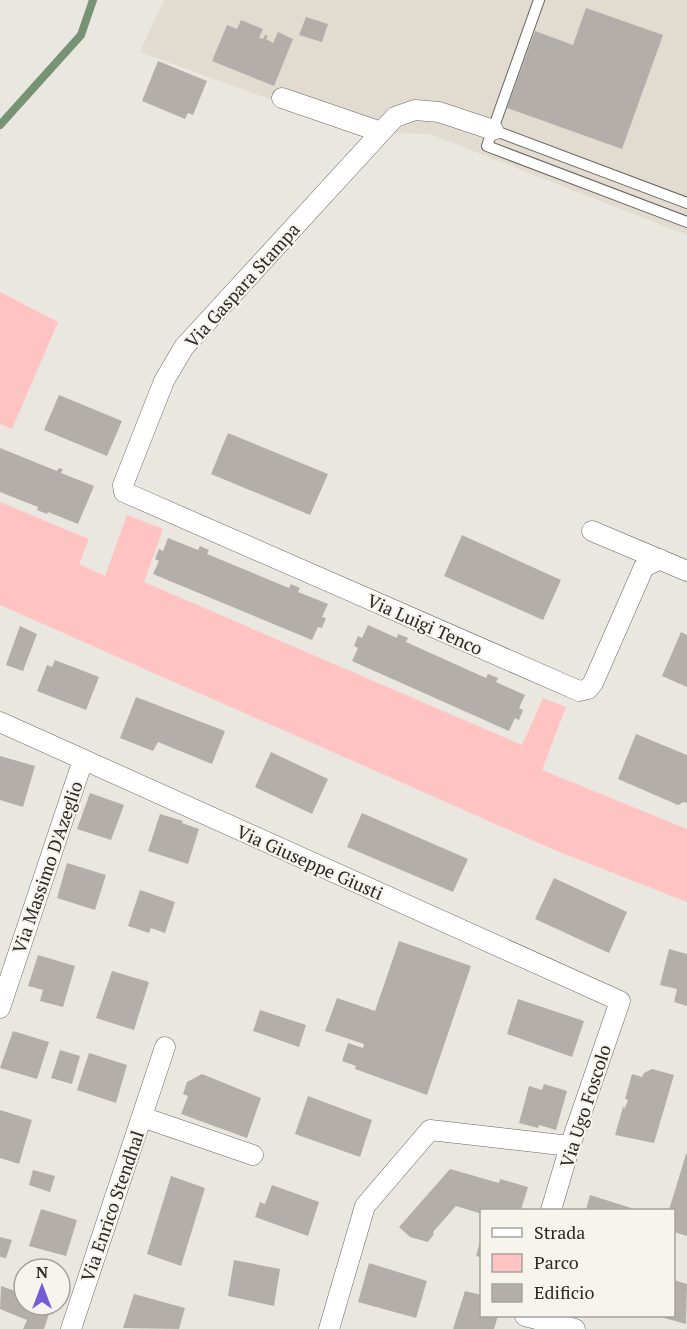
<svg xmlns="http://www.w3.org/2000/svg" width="687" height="1329" font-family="'PT Serif',serif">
  <rect width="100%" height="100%" fill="#eae7e1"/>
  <path fill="#e2dbcf" d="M164 0H687V235L430 134 363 133 140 52Z"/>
  <path fill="#ffc3c1" d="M0 292 58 322 12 429 0 424Z
    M0 502 89 539 79 564 105 576 127 515 163 529 144 582 522 745 543 698 566 707 542 770 687 829V902L552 849 0 605Z"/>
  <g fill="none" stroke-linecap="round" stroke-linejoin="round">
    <path stroke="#769474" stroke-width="8" d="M0 125 81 35 93 0"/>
  </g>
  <path fill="#b4aeab" d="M586 8 663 35 622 149 507 108 535 31 573 45Z
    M306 17 328 24 322 42 299 35Z
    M241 20 263 29 259 38 263 39 265 35 268 36 266 39 273 43 278 32 293 39 274 86 212 61 227 25 237 29Z
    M158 61 207 81 193 115 188 113 185 119 142 101Z
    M59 395 122 421 107 456 44 430Z
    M228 433 328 474 310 515 211 474Z
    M0 448 57 471 59 468 63 469 61 473 94 486 78 524 48 512 47 514 37 510 38 507 0 492Z
    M462 535 561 580 543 620 444 576Z
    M168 538 198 550 200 546 209 550 207 554 289 588 291 584 300 588 298 592 328 604 322 617 326 618 322 628 318 627 312 640 153 574 159 561 155 559 159 549 163 551Z
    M368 625 397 638 398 634 408 638 406 642 486 678 488 674 498 678 496 682 525 695 519 708 523 710 519 720 515 718 509 731 352 661 358 648 354 646 358 636 362 638Z
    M20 626 37 634 23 671 6 665Z
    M681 632 687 635V687L662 676Z
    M55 660 99 677 86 710 37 691 47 665 52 667Z
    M136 697 225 731 212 764 158 742 153 751 120 738Z
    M636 734 687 755V803L684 802 678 805 618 779Z
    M271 752 328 779 312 814 255 787Z
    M0 756 35 766 23 807 0 800Z
    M90 793 124 805 111 840 77 829Z
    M362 813 468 859 453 892 347 847Z
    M160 814 183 821 182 823 199 829 188 864 148 851Z
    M67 863 106 875 95 910 57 898Z
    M554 878 627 912 609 953 535 919Z
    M140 890 175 902 165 933 151 928 149 933 128 926Z
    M399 941 471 966 427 1095 355 1069 356 1066 342 1061 348 1043 363 1048 364 1044 325 1031 337 998 375 1011Z
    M669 949 687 954V1006L674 1002 677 989 660 985Z
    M38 955 75 966 63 1007 40 1001 43 990 28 986Z
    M112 971 149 982 134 1030 96 1018Z
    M518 999 584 1021 572 1057 507 1034Z
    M260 1010 306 1025 299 1047 253 1031Z
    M13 1031 49 1042 37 1079 0 1068Z
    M60 1050 80 1056 72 1084 51 1078Z
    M89 1053 127 1065 116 1103 77 1090Z
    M652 1069 674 1075 654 1143 615 1135 623 1107 625 1108 628 1100 625 1099 632 1074 642 1077 644 1073Z
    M202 1074 261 1098 247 1138 181 1114 188 1096 183 1094 187 1082Z
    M544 1084 567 1091 556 1130 539 1125 538 1128 519 1123 529 1086 542 1090Z
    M308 1096 372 1120 360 1157 295 1134Z
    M0 1110 32 1120 19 1164 0 1158Z
    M686 1154H687V1236L674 1232V1210H669Z
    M450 1169 499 1183 500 1179 528 1187 521 1210H482V1214L456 1206 433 1232 434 1234 428 1242 410 1237 399 1227Z
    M33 1170 55 1176 50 1192 29 1185Z
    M171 1176 205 1188 181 1266 147 1254Z
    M272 1185 319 1202 308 1236 255 1217 260 1202 265 1204Z
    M590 1195 631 1208 630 1210H586Z
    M41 1209 77 1220 66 1256 29 1246Z
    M0 1237 12 1240 6 1258 0 1257Z
    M481 1238H482V1258L476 1256Z
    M234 1260 280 1269 274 1306 228 1296Z
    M369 1263 427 1281 416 1318 358 1302Z
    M674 1280 687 1284 686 1324 657 1316H674Z
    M1 1286 24 1294V1305H52L44 1329H23L27 1320 0 1309Z
    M465 1291 482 1295V1316H498L494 1329H453Z
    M134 1294 185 1308 179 1329 123 1328Z"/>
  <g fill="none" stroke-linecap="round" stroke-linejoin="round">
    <defs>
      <path id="lane" d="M539 0 487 146 687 222
        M493 130 687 203"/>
      <path id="street" d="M282 98 381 132
        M493 130 439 112 415 110 395 117 184 347 164 381 123 485 124 492 579 691 588 689 593 683 644 567 660 559
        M592 531 687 571
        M0 722 620 1001 570 1146 551 1210
        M0 1008 83 760
        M142 1117 253 1155
        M525 1316 575 1329
        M71 1329 165 1047
        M329 1329 365 1206 430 1130 570 1146"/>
    </defs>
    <use href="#lane" stroke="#686560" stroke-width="12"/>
    <use href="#street" stroke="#686560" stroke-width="21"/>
    <use href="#lane" stroke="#fff" stroke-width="10"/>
    <use href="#street" stroke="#fff" stroke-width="20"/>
  </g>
  <g text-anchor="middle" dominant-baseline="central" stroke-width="4.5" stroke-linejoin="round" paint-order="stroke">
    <g font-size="18" fill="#2a2826" stroke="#f7f4ee">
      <text transform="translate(242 285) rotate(-48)">Via Gaspara Stampa</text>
      <text transform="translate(425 624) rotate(24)">Via Luigi Tenco</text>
      <text transform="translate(310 862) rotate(24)">Via Giuseppe Giusti</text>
      <text transform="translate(47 867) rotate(-71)">Via Massimo D'Azeglio</text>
      <text transform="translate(585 1106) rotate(-72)">Via Ugo Foscolo</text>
      <text transform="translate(112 1206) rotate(-71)">Via Enrico Stendhal</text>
    </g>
  </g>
  <rect x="480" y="1209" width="195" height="108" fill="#f7f4ee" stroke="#a5a29e" stroke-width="1.5"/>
  <rect x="492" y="1228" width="30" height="9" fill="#ffffff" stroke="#a5a29e" stroke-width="1.5"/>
  <text x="534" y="1239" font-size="18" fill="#2a2826">Strada</text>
  <rect x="492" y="1254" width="30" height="18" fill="#ffc3c1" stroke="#a5a29e" stroke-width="1.5"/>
  <text x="534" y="1269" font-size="18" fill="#2a2826">Parco</text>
  <rect x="492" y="1284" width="30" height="18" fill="#b4aeab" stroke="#a5a29e" stroke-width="1.5"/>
  <text x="534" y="1299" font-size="18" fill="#2a2826">Edificio</text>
  <g transform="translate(42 1287)"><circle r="28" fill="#f7f4ee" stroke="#a5a29e" stroke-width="1.5"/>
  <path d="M0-4.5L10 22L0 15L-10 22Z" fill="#755cd6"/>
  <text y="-9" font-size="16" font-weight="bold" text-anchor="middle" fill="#2a2826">N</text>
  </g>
</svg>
